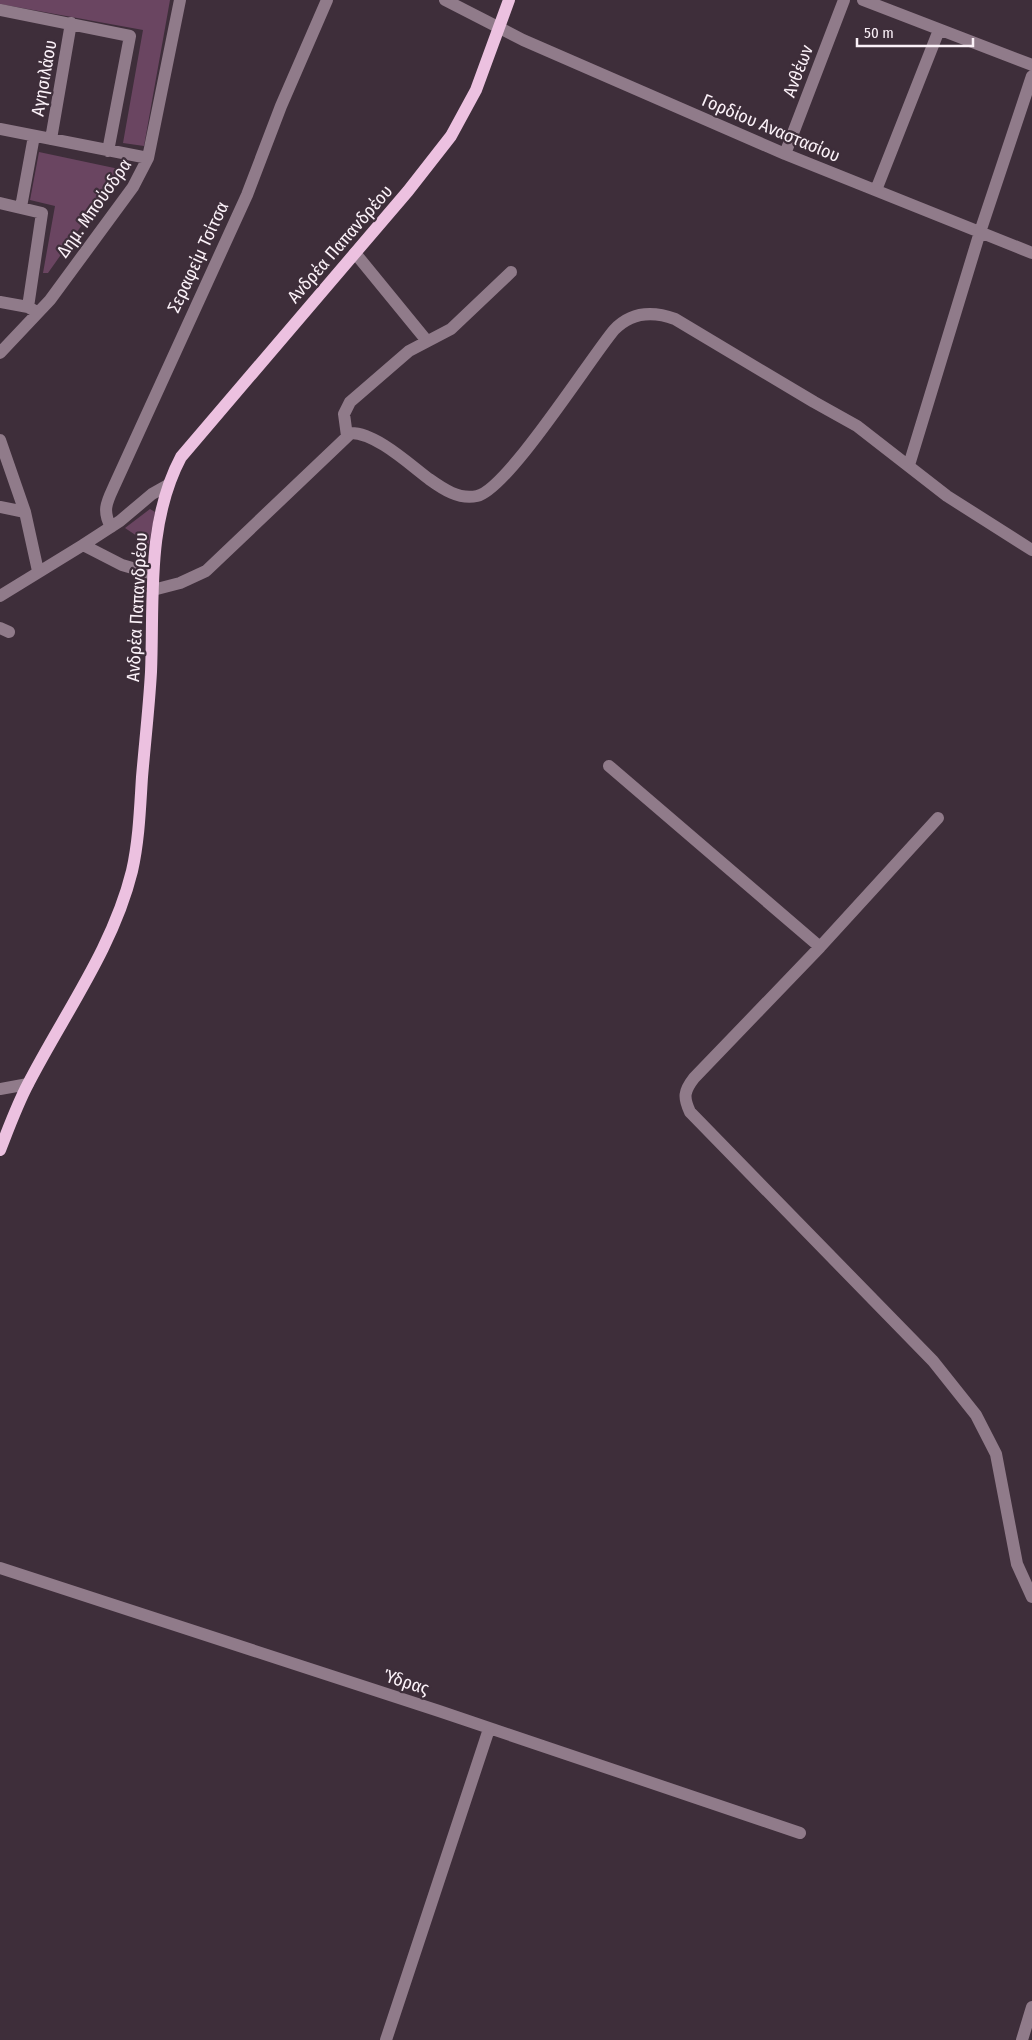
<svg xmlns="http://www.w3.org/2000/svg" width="1032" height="2040" font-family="'Fira Sans Condensed',sans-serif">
  <rect width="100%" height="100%" fill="#3e2e3a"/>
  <path fill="#6a4561" d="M0 0H170L144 146 123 143 143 30 0 4Z
    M39 152 119 169 120 171 48 273H43L55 206 30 200Z
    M150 509 155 512 149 544 125 528Z"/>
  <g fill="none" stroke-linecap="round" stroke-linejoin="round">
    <path stroke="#907b8a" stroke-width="12" d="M445 0 523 40 785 154 1032 253
      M863 0 1032 65
      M0 10 130 36 108 151
      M0 129 148 158
      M51 139 71 23
      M785 154 844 0
      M876 190 939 30
      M0 203 42 213 28 307
      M21 207 34 136
      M355 253 427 341
      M0 302 28 307 35 311
      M0 353 50 300 133 187 148 158 180 0
      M347 436 344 414 350 402 409 351 451 329 511 272
      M0 440 25 512 38 571
      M909 465 980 232 1032 76
      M0 507 25 512
      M111 527C101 509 108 500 116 482L247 195 281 106 327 0
      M83 545 120 521 152 494 168 485
      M153 590 180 583 206 571 351 433C376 433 409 464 429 479 443 489 459 500 477 496 507 490 589 360 614 330 631 312 653 311 675 319L814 402 857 426 947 496 1032 550
      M0 596 83 545 122 565 153 574
      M0 628 9 632
      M609 766 820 947
      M938 818 820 947 694 1078C684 1091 683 1097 690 1112L933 1361 976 1415 996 1454 1017 1564 1032 1597
      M0 1089 28 1084
      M0 1568 439 1711 800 1833
      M386 2040 489 1729
      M1022 2040 1032 2007"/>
    <path stroke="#ecc1e0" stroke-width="12" d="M0 1150C9 1127 17 1105 28 1084 64 1014 113 948 132 871 139 840 140 808 142 777 145 742 149 707 151 672 154 600 146 523 181 457L408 191 451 136 476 90 509 0"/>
  </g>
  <g text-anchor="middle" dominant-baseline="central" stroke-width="4.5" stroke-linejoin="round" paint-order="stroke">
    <g font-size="18" fill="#fbf1f8" stroke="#3e2e3a">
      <text transform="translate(798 71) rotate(-69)">Ανθέων</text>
      <text transform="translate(44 78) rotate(-80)">Αγησιλάου</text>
      <text transform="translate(771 128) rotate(23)">Γορδίου Αναστασίου</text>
      <text transform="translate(94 208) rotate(-55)">Δημ. Μπούσδρα</text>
      <text transform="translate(340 244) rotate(-49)">Ανδρέα Παπανδρέου</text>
      <text transform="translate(198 257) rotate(-65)">Σεραφείμ Τσίτσα</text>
      <text transform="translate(137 607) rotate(-87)">Ανδρέα Παπανδρέου</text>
      <text transform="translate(406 1682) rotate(18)">Ύδρας</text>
    </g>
  </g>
  <path d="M857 38v8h116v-8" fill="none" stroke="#fbf1f8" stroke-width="2.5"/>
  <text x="864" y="38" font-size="15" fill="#fbf1f8" stroke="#3e2e3a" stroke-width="4" paint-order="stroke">50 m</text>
</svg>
